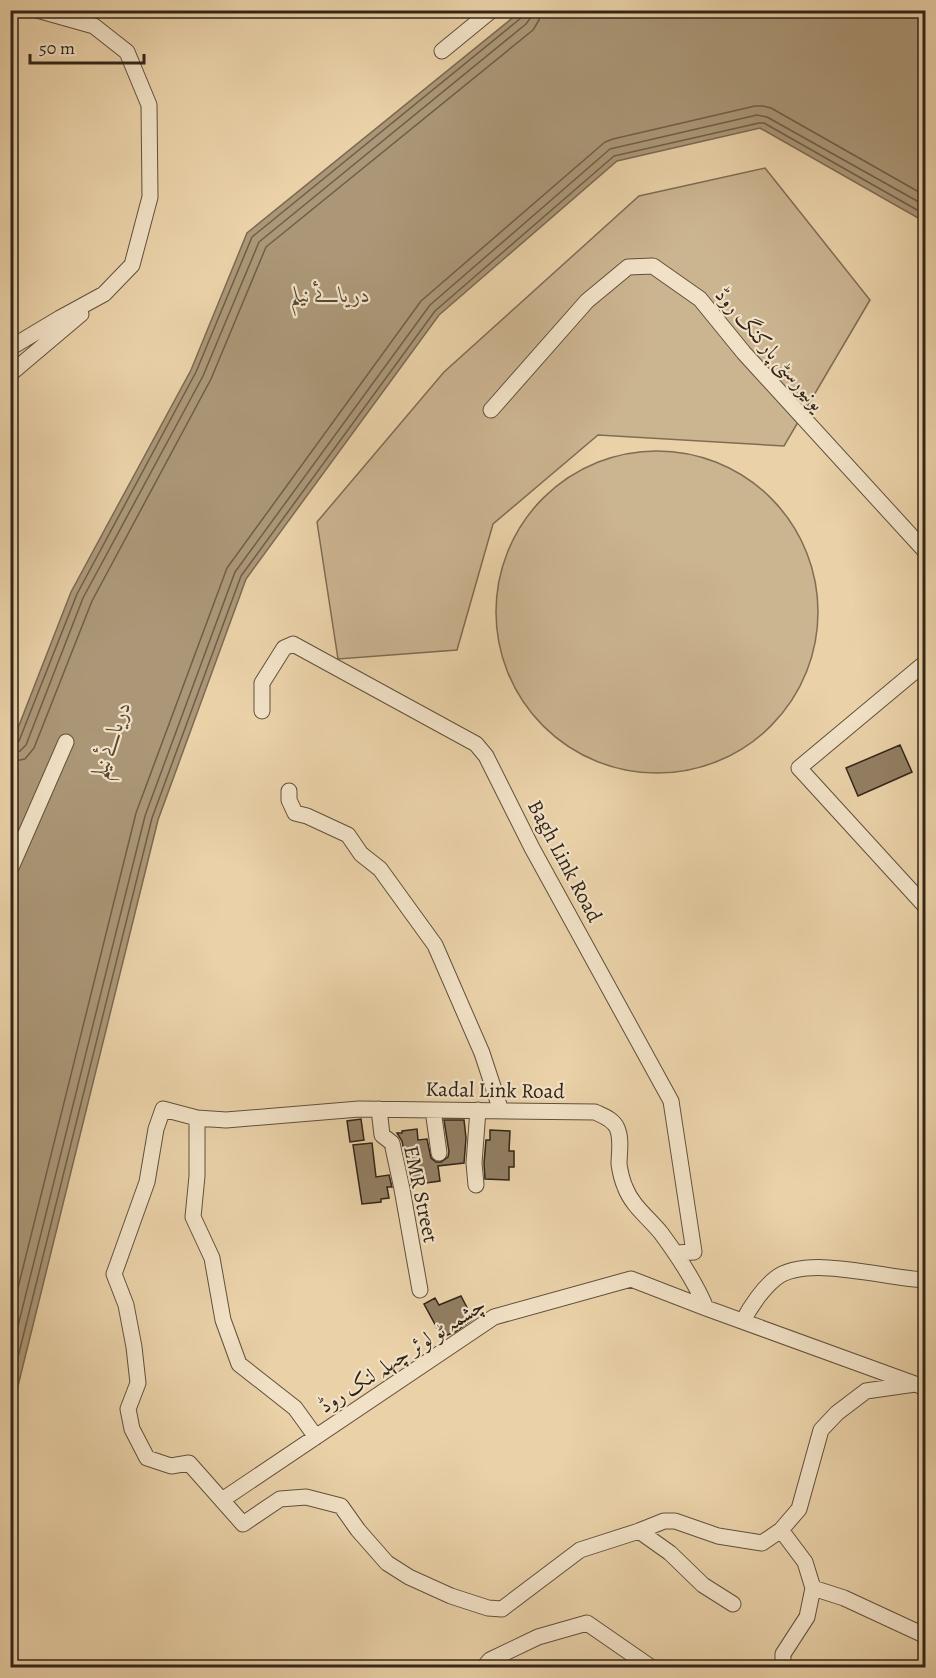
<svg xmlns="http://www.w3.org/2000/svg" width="936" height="1678" font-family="Alegreya,Amiri,serif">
  <rect width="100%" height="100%" fill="#ead1a8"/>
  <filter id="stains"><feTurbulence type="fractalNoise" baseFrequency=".00333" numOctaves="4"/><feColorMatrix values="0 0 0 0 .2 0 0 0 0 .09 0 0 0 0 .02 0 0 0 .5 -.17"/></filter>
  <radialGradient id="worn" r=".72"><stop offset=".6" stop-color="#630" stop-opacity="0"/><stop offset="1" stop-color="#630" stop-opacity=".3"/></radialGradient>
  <path fill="#cbb490" stroke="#7e6c54" stroke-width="1.5" d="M765 168 870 300 784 446 598 435 493 524 457 650 338 659 317 522 444 372 639 196Z
    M496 612a161 161 0 1 1 322 0a161 161 0 1 1-322 0Z"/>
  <path fill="#ab9777" stroke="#7b6951" stroke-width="1.5" d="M521 11H925V222L760 128 617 161 439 315 246 579 158 820 11 1414V746L71 592 191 370 247 233Z"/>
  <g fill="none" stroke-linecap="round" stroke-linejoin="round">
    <path stroke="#6e5e48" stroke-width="1.5" d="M10 746 15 745 19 741 77 594 196 372 252 237 521 18 524 10
      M10 753 20 751 26 745 83 598 203 376 259 242 526 24 531 17 532 10
      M10 762 25 759 34 748 92 601 211 379 266 247 533 30 539 20 541 10
      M10 1320 136 813 227 568 421 301 605 142 613 139 755 106H763L771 108 926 196
      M10 1358 145 816 235 572 430 305 610 149 757 115 767 117 926 206
      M10 1389 152 818 241 576 435 311 614 156 759 123H764L926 215"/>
  </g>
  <path fill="#927e63" stroke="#322518" stroke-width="1.5" d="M900 745 912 772 858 796 846 768Z
    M361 1119 364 1140 350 1142 347 1121Z
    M444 1120H464L466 1138 464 1163 438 1166 440 1181 411 1185 402 1141 397 1133H402V1131L417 1129 418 1140 427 1139 431 1158 436 1162H441L448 1157 449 1152Z
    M490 1130 510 1131 509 1151H514V1167H509V1180L485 1179 484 1163 486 1140H490Z
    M372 1143 376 1177 389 1175 392 1187H387L389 1198 381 1199V1202L362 1204 353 1145Z
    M461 1296 473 1319 455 1332 442 1337 424 1304 435 1298 439 1305Z"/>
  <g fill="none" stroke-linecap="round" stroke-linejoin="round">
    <defs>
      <path id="minor" d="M442 51 492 10
        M10 348 60 318 104 294 132 265 150 197 149 105 127 52 94 26 37 10
        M10 374 81 314
        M491 410 587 301 628 267 653 266 700 299 744 353 926 552
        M926 662 799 768 926 907
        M262 711V683L284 648 293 644 476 744 486 756 532 848 671 1101 694 1252 675 1253
        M289 791V800L295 813 307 816 348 835 361 854 380 869 435 945 482 1053 501 1111
        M10 870 66 742
        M379 1109 382 1135 392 1143 402 1189 420 1290
        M433 1110 439 1153
        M197 1118V1176L193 1217 212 1258 223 1320 239 1364 295 1408 316 1437
        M476 1185 474 1163 478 1110
        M706 1308C695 1281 678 1256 661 1233 649 1218 632 1206 625 1187 622 1180 620 1171 619 1164 619 1153 622 1139 617 1128 613 1119 603 1116 595 1112L359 1109 226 1120 197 1118 163 1109 156 1129 147 1182 114 1274 126 1305 134 1347 138 1383 128 1409 132 1429 147 1458 171 1466 189 1463 243 1524 280 1499 306 1497 341 1506 358 1530 387 1563 409 1577 451 1596 488 1608 502 1609 580 1550 639 1531 664 1521H675L718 1536 762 1543 781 1530 799 1509 821 1430 837 1413 866 1391 915 1384
        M743 1321C750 1307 763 1288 776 1278 808 1254 887 1279 926 1280
        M222 1500 494 1317 631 1279 706 1308 926 1388
        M781 1530 805 1562 813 1588 807 1617 783 1654V1668
        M639 1531 670 1553 703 1585 733 1604
        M813 1588 844 1598 926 1636
        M483 1668 490 1660 538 1637 587 1623 652 1668"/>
    </defs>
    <use href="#minor" stroke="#60503c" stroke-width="17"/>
    <use href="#minor" stroke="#f1e1c6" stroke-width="15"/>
  </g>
  <g text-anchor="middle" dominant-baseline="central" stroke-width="4.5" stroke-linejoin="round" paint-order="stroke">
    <g font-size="21" fill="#322518" stroke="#f1e1c6">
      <text transform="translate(770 349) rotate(49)">یونیورسٹی پارکنگ روڈ</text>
      <text transform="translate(565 861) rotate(62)">Bagh Link Road</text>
      <text transform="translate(495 1090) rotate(1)">Kadal Link Road</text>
      <text transform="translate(421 1194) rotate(78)">EMR Street</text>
      <text transform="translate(402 1355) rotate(-33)">چشمہ ٹو لوئر چہلہ لنک روڈ</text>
    </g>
    <g font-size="22" font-style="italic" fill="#564734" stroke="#f1e1c6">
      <text x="330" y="295">دریائے نیلم</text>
      <text transform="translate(111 740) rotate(-71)">دریائے نیلم</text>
    </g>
  </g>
  <rect width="936" height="1678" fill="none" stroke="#ead1a8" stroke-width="36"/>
  <rect x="12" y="12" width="912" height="1654" fill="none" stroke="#322518" stroke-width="3"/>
  <rect x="18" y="18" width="900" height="1642" fill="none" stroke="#322518" stroke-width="1.5"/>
  <path d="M30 54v9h114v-9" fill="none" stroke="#322518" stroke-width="3"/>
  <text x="39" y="54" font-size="18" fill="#322518" stroke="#f1e1c6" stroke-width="4.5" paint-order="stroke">50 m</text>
  <rect width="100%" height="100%" filter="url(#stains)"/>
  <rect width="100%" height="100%" fill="url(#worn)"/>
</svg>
